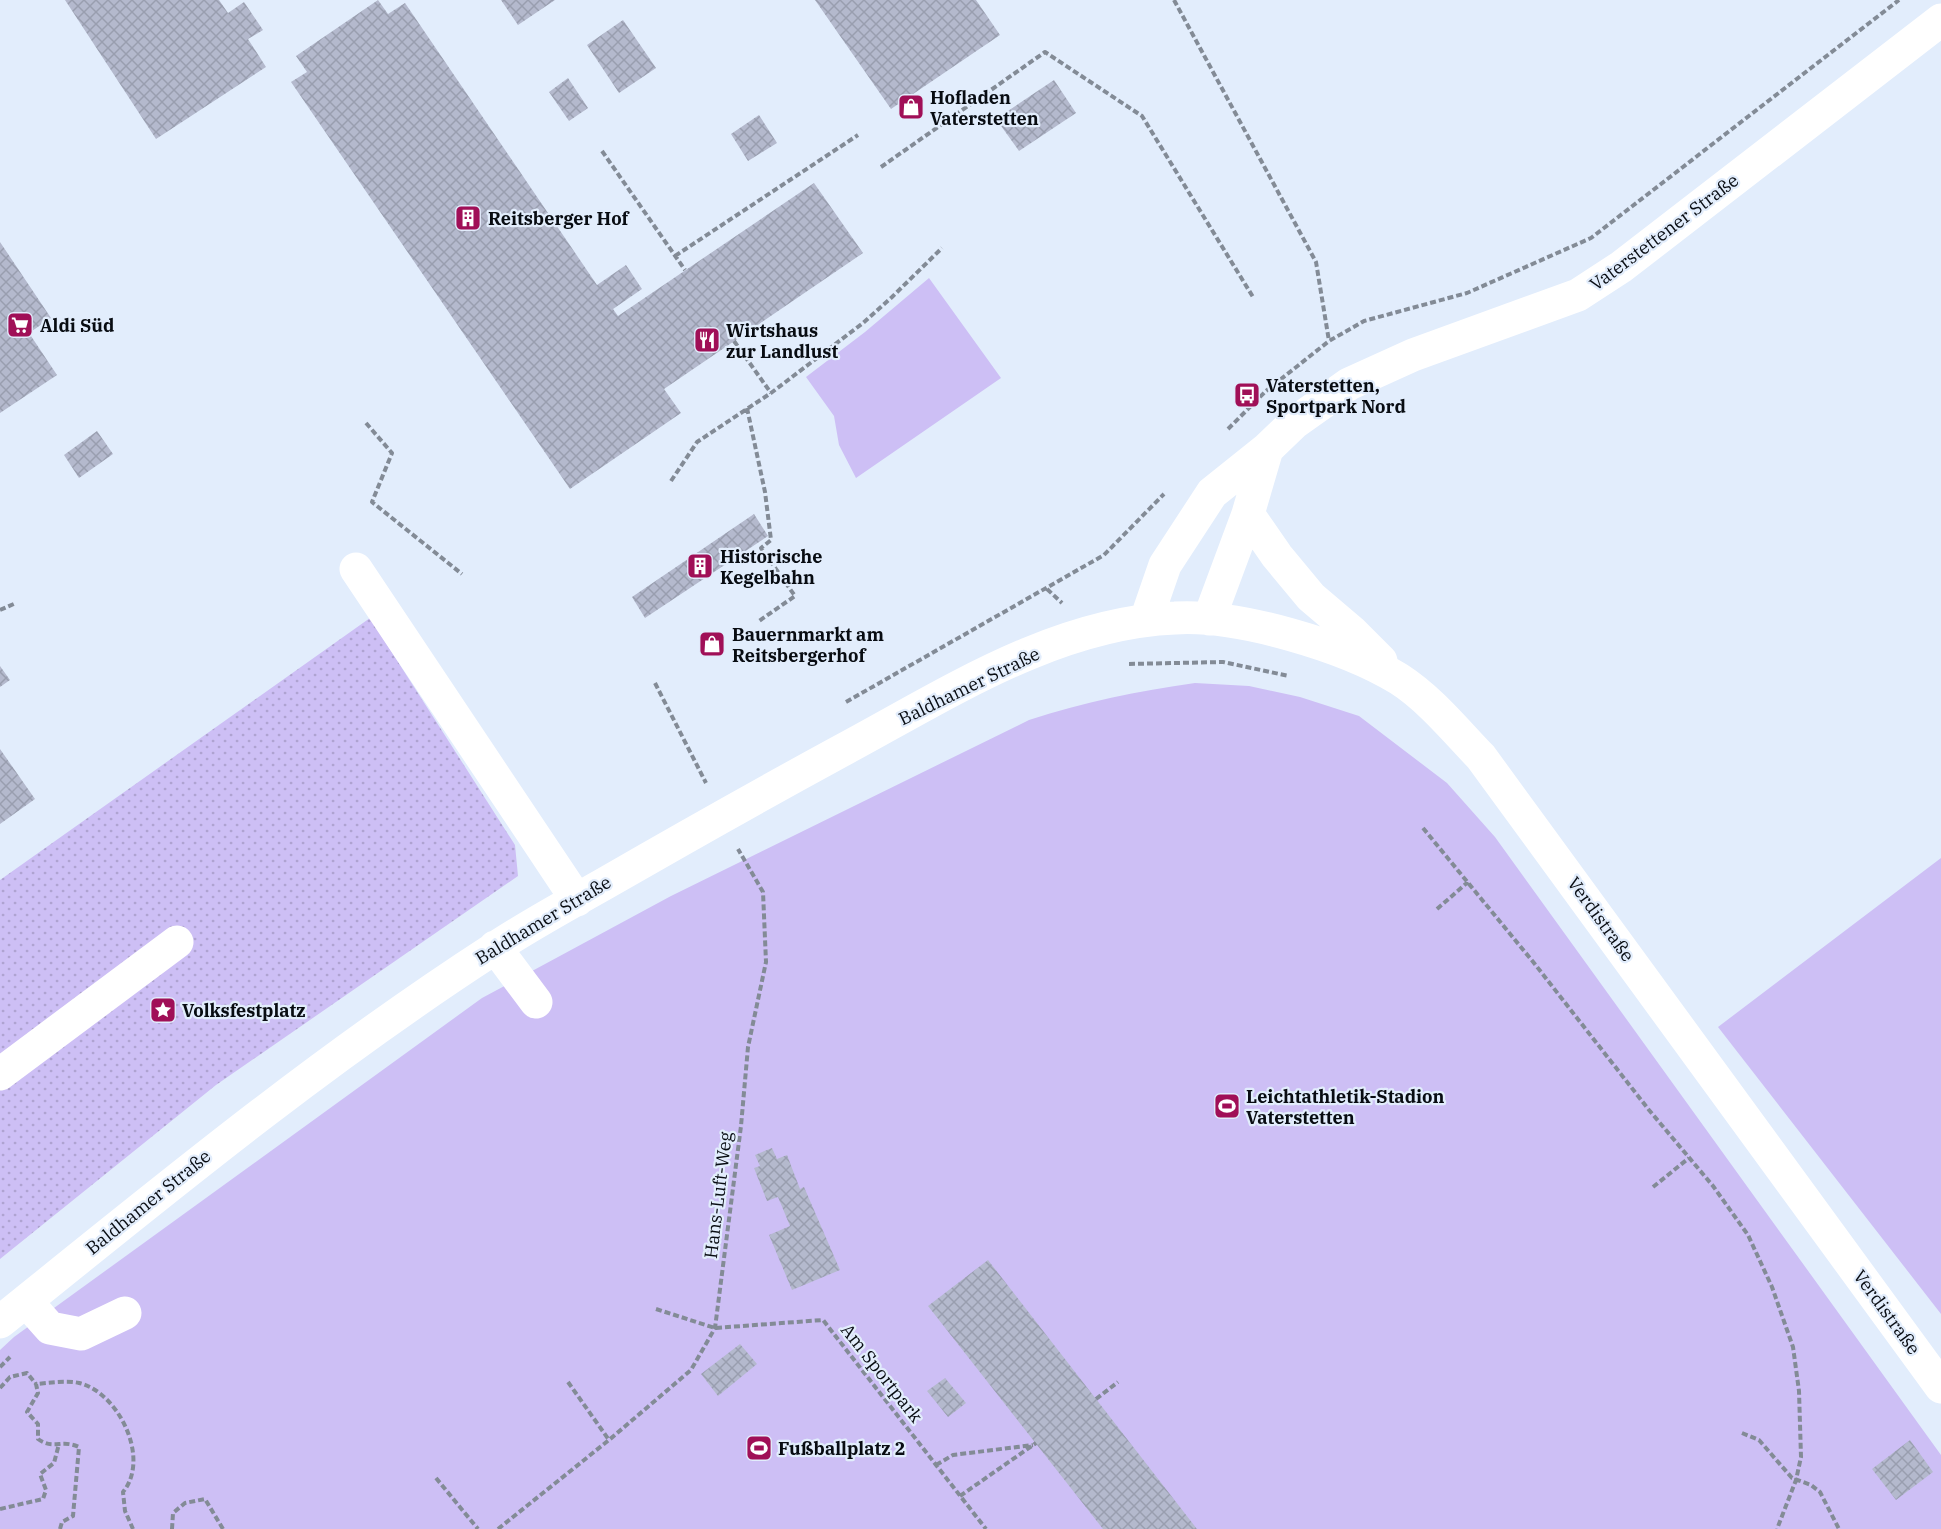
<svg xmlns="http://www.w3.org/2000/svg" width="1941" height="1529" font-family="'IBM Plex Serif',serif">
  <defs>
    <pattern id="grass-dots" width="8" height="8" patternUnits="userSpaceOnUse" patternTransform="scale(1.5)"><rect width="8" height="8" fill="#cdbff5"/><path d="M2 2h.1M6 6h.1" fill="none" stroke="#afa3d1" stroke-width="1.8" stroke-linecap="round"/></pattern>
    <pattern id="building-cross-hatch" width="8" height="8" patternUnits="userSpaceOnUse" patternTransform="scale(1.5)"><rect width="8" height="8" fill="#b4b9cd"/><path d="M0 0l8 8M0 8l8-8" fill="none" stroke="#999eaf"/></pattern>
  </defs>
  <rect width="100%" height="100%" fill="#e2edfc"/>
  <path fill="url(#grass-dots)" d="M370 618 515 845 518 876 216 1085 0 1259V880Z"/>
  <path fill="#cdbff5" d="M929 278 1001 378 856 478 839 445 834 416 806 377 865 332Z
    M1195 683 1249 686 1300 697 1359 716 1447 783 1495 837 1941 1455V1529H0V1350L14 1337 482 998 671 896 1029 720C1085 702 1137 691 1195 683Z
    M1941 858V1314L1718 1027Z"/>
  <path fill="url(#building-cross-hatch)" d="M65 0H219L228 13 244 2 263 30 248 39 266 67 156 139Z
    M378 0 388 14 405 3 597 285 626 265 642 289 613 309 618 316 814 183 863 253 664 389 681 413 570 489 291 82 307 72 296 56Z
    M501 0H555L518 25Z
    M815 0H976L1000 35 891 109Z
    M623 20 656 68 619 93 587 45Z
    M568 78 588 108 569 121 549 92Z
    M1054 80 1076 113 1019 151 996 119Z
    M759 115 777 143 748 161 731 134Z
    M0 242 51 318 29 333 57 375 0 413Z
    M97 431 113 454 79 478 64 455Z
    M754 514 768 536 645 618 632 597Z
    M0 666 10 680 0 687Z
    M0 749 35 799 0 824Z
    M772 1148 777 1159 787 1155 800 1189 804 1187 840 1270 792 1290 769 1235 790 1226 778 1197 767 1201 754 1168 760 1166 755 1155Z
    M988 1260 1096 1399 1197 1529H1103L928 1306Z
    M740 1344 757 1364 718 1396 701 1374Z
    M945 1378 966 1403 948 1417 927 1391Z
    M1910 1440 1933 1472 1896 1500 1872 1469Z"/>
  <g fill="none" stroke-linecap="round" stroke-linejoin="round">
    <path stroke="#838b96" stroke-width="4" stroke-dasharray="6 3" stroke-linecap="butt" d="M1174 0 1316 262 1329 341
      M602 151 685 270
      M881 167 1045 52 1142 116 1253 297
      M675 256 858 135
      M734 341 771 393
      M747 408 765 492 771 540 761 548 795 596 759 621
      M366 423 392 453 372 502 462 574
      M1228 429 1266 391 1329 341 1364 321 1467 293 1591 238 1899 0
      M671 481 697 442 771 393 863 323 892 297 942 248
      M1047 589 1062 603
      M0 610 16 603
      M1129 664 1223 662 1289 676
      M655 683 706 783
      M846 702 1104 555 1164 494
      M1423 828 1534 963 1649 1110 1713 1186 1748 1235 1772 1287 1793 1347 1799 1391 1801 1457 1796 1480 1777 1529
      M1437 909 1468 882
      M1653 1187 1689 1158
      M656 1309 715 1328 823 1320 986 1529
      M0 1367 10 1357
      M568 1382 609 1440
      M0 1388 10 1377 27 1373 36 1384
      M1096 1399 1118 1382
      M1742 1433 1759 1440 1792 1478 1811 1485 1820 1492 1839 1529
      M936 1465 953 1455 1033 1445
      M436 1478 478 1529
      M960 1496 1036 1443
      M0 1509 43 1499 46 1490 40 1474 54 1463 59 1444
      M60 1529 62 1522 73 1516 79 1447C62 1439 53 1450 38 1439V1424L27 1412 38 1393 36 1384C49 1383 66 1380 79 1383 118 1392 151 1458 123 1492L125 1511 133 1529
      M172 1529 173 1513 185 1503 205 1499 223 1529
      M498 1529 609 1440 691 1370 715 1328 741 1126 748 1047 766 962 763 892 738 849"/>
    <path stroke="#fff" stroke-width="33" d="M1248 514 1277 556 1311 597 1351 631 1381 661
      M356 569 577 900
      M1209 619 1248 514 1267 449
      M1146 620 1165 565 1212 493 1267 449 1294 423 1349 384 1413 355 1578 295 1621 267 1941 20
      M495 947 536 1002
      M0 1074 177 942
      M26 1301 50 1328 81 1334 125 1313
      M0 1322C160 1193 319 1062 492 950 528 926 567 905 604 884 682 839 760 795 839 752 944 696 1053 623 1175 618 1238 614 1345 646 1399 679 1430 699 1455 730 1481 757L1941 1387"/>
  </g>
  <defs>
    <symbol id="shop-square" viewBox="-11 -11 22 22"><rect x="-9" y="-9" width="18" height="18" rx="4" fill="#a00f57" stroke="#e2edfc"/><path d="M-5-2.5h2.3a2.7 3.5 0 0 1 5.4 0H5L5.5 6h-11ZM-1.5-2.5h3a1.5 2.3 0 0 0-3 0Z" fill="#fff"/></symbol>
    <symbol id="building-square" viewBox="-11 -11 22 22"><rect x="-9" y="-9" width="18" height="18" rx="4" fill="#a00f57" stroke="#e2edfc"/><path d="M-4-6H4V6H1V3H-1V6H-4ZM-2.5-4.3h1.7v1.8h-1.7ZM.8-4.3h1.7v1.8H.8ZM-2.5-1h1.7V.8h-1.7ZM.8-1h1.7V.8H.8Z" fill="#fff"/></symbol>
    <symbol id="supermarket-square" viewBox="-11 -11 22 22"><rect x="-9" y="-9" width="18" height="18" rx="4" fill="#a00f57" stroke="#e2edfc"/><path d="M-6-5.5h2.5l.6 2H6L4.5 2H-2.5L-4.4-4H-6ZM-1.5 3.2a1.3 1.3 0 1 0 .1 0ZM3 3.2a1.3 1.3 0 1 0 .1 0Z" fill="#fff"/></symbol>
    <symbol id="restaurant-square" viewBox="-11 -11 22 22"><rect x="-9" y="-9" width="18" height="18" rx="4" fill="#a00f57" stroke="#e2edfc"/><path d="M-5-6h1v4h1v-4h1v4h1v-4h1v5L-1.5 .5V6h-2V.5L-5-1ZM5-6V6H3V1.5H1.5Q1.5-4 5-6Z" fill="#fff"/></symbol>
    <symbol id="bus-square" viewBox="-11 -11 22 22"><rect x="-9" y="-9" width="18" height="18" rx="4" fill="#a00f57" stroke="#e2edfc"/><path d="M-5-6H5V4H4V6H2V4H-2V6H-4V4H-5ZM-3.5-4V0h7V-4ZM-3.5 1.2v1.5H-2V1.2ZM2 1.2v1.5H3.5V1.2Z" fill="#fff"/></symbol>
    <symbol id="sight-square" viewBox="-11 -11 22 22"><rect x="-9" y="-9" width="18" height="18" rx="4" fill="#a00f57" stroke="#e2edfc"/><path d="M0-6L1.8-2.2L6-1.7L2.9 1.2L3.7 5.4L0 3.3L-3.7 5.4L-2.9 1.2L-6-1.7L-1.8-2.2Z" fill="#fff"/></symbol>
    <symbol id="stadium-square" viewBox="-11 -11 22 22"><rect x="-9" y="-9" width="18" height="18" rx="4" fill="#a00f57" stroke="#e2edfc"/><path d="M0-5a6.5 5 0 1 0 0 10a6.5 5 0 1 0 0-10ZM-3.5-1.8h7v3.6h-7Z" fill="#fff"/></symbol>
  </defs>
  <g fill-rule="evenodd">
    <use href="#shop-square" x="896" y="92" width="30" height="30"/>
    <use href="#building-square" x="453" y="203" width="30" height="30"/>
    <use href="#supermarket-square" x="5" y="310" width="30" height="30"/>
    <use href="#restaurant-square" x="692" y="325" width="30" height="30"/>
    <use href="#bus-square" x="1232" y="380" width="30" height="30"/>
    <use href="#building-square" x="685" y="551" width="30" height="30"/>
    <use href="#shop-square" x="697" y="629" width="30" height="30"/>
    <use href="#sight-square" x="148" y="995" width="30" height="30"/>
    <use href="#stadium-square" x="1212" y="1091" width="30" height="30"/>
    <use href="#stadium-square" x="744" y="1433" width="30" height="30"/>
  </g>
  <g text-anchor="middle" dominant-baseline="central" stroke-width="4.5" stroke-linejoin="round" paint-order="stroke">
    <g font-size="18" font-weight="bold" fill="#080c12" stroke="#e2edfc" text-anchor="start">
      <text x="930" y="97">Hofladen<tspan x="930" dy="21">Vaterstetten</tspan></text>
      <text x="488" y="218">Reitsberger Hof</text>
      <text x="40" y="325">Aldi Süd</text>
      <text x="726" y="330">Wirtshaus<tspan x="726" dy="21">zur Landlust</tspan></text>
      <text x="1266" y="385">Vaterstetten,<tspan x="1266" dy="21">Sportpark Nord</tspan></text>
      <text x="720" y="556">Historische<tspan x="720" dy="21">Kegelbahn</tspan></text>
      <text x="732" y="634">Bauernmarkt am<tspan x="732" dy="21">Reitsbergerhof</tspan></text>
      <text x="182" y="1010">Volksfestplatz</text>
      <text x="1246" y="1096">Leichtathletik-Stadion<tspan x="1246" dy="21">Vaterstetten</tspan></text>
      <text x="778" y="1448">Fußballplatz 2</text>
    </g>
    <g font-size="18" fill="#080c12" stroke="#e2edfc">
      <text transform="translate(1664 232) rotate(-37)">Vaterstettener Straße</text>
      <text transform="translate(969 686) rotate(-26)">Baldhamer Straße</text>
      <text transform="translate(1601 919) rotate(54)">Verdistraße</text>
      <text transform="translate(543 920) rotate(-31)">Baldhamer Straße</text>
      <text transform="translate(718 1195) rotate(-83)">Hans-Luft-Weg</text>
      <text transform="translate(148 1202) rotate(-39)">Baldhamer Straße</text>
      <text transform="translate(1887 1312) rotate(54)">Verdistraße</text>
      <text transform="translate(882 1373) rotate(52)">Am Sportpark</text>
    </g>
  </g>
</svg>
